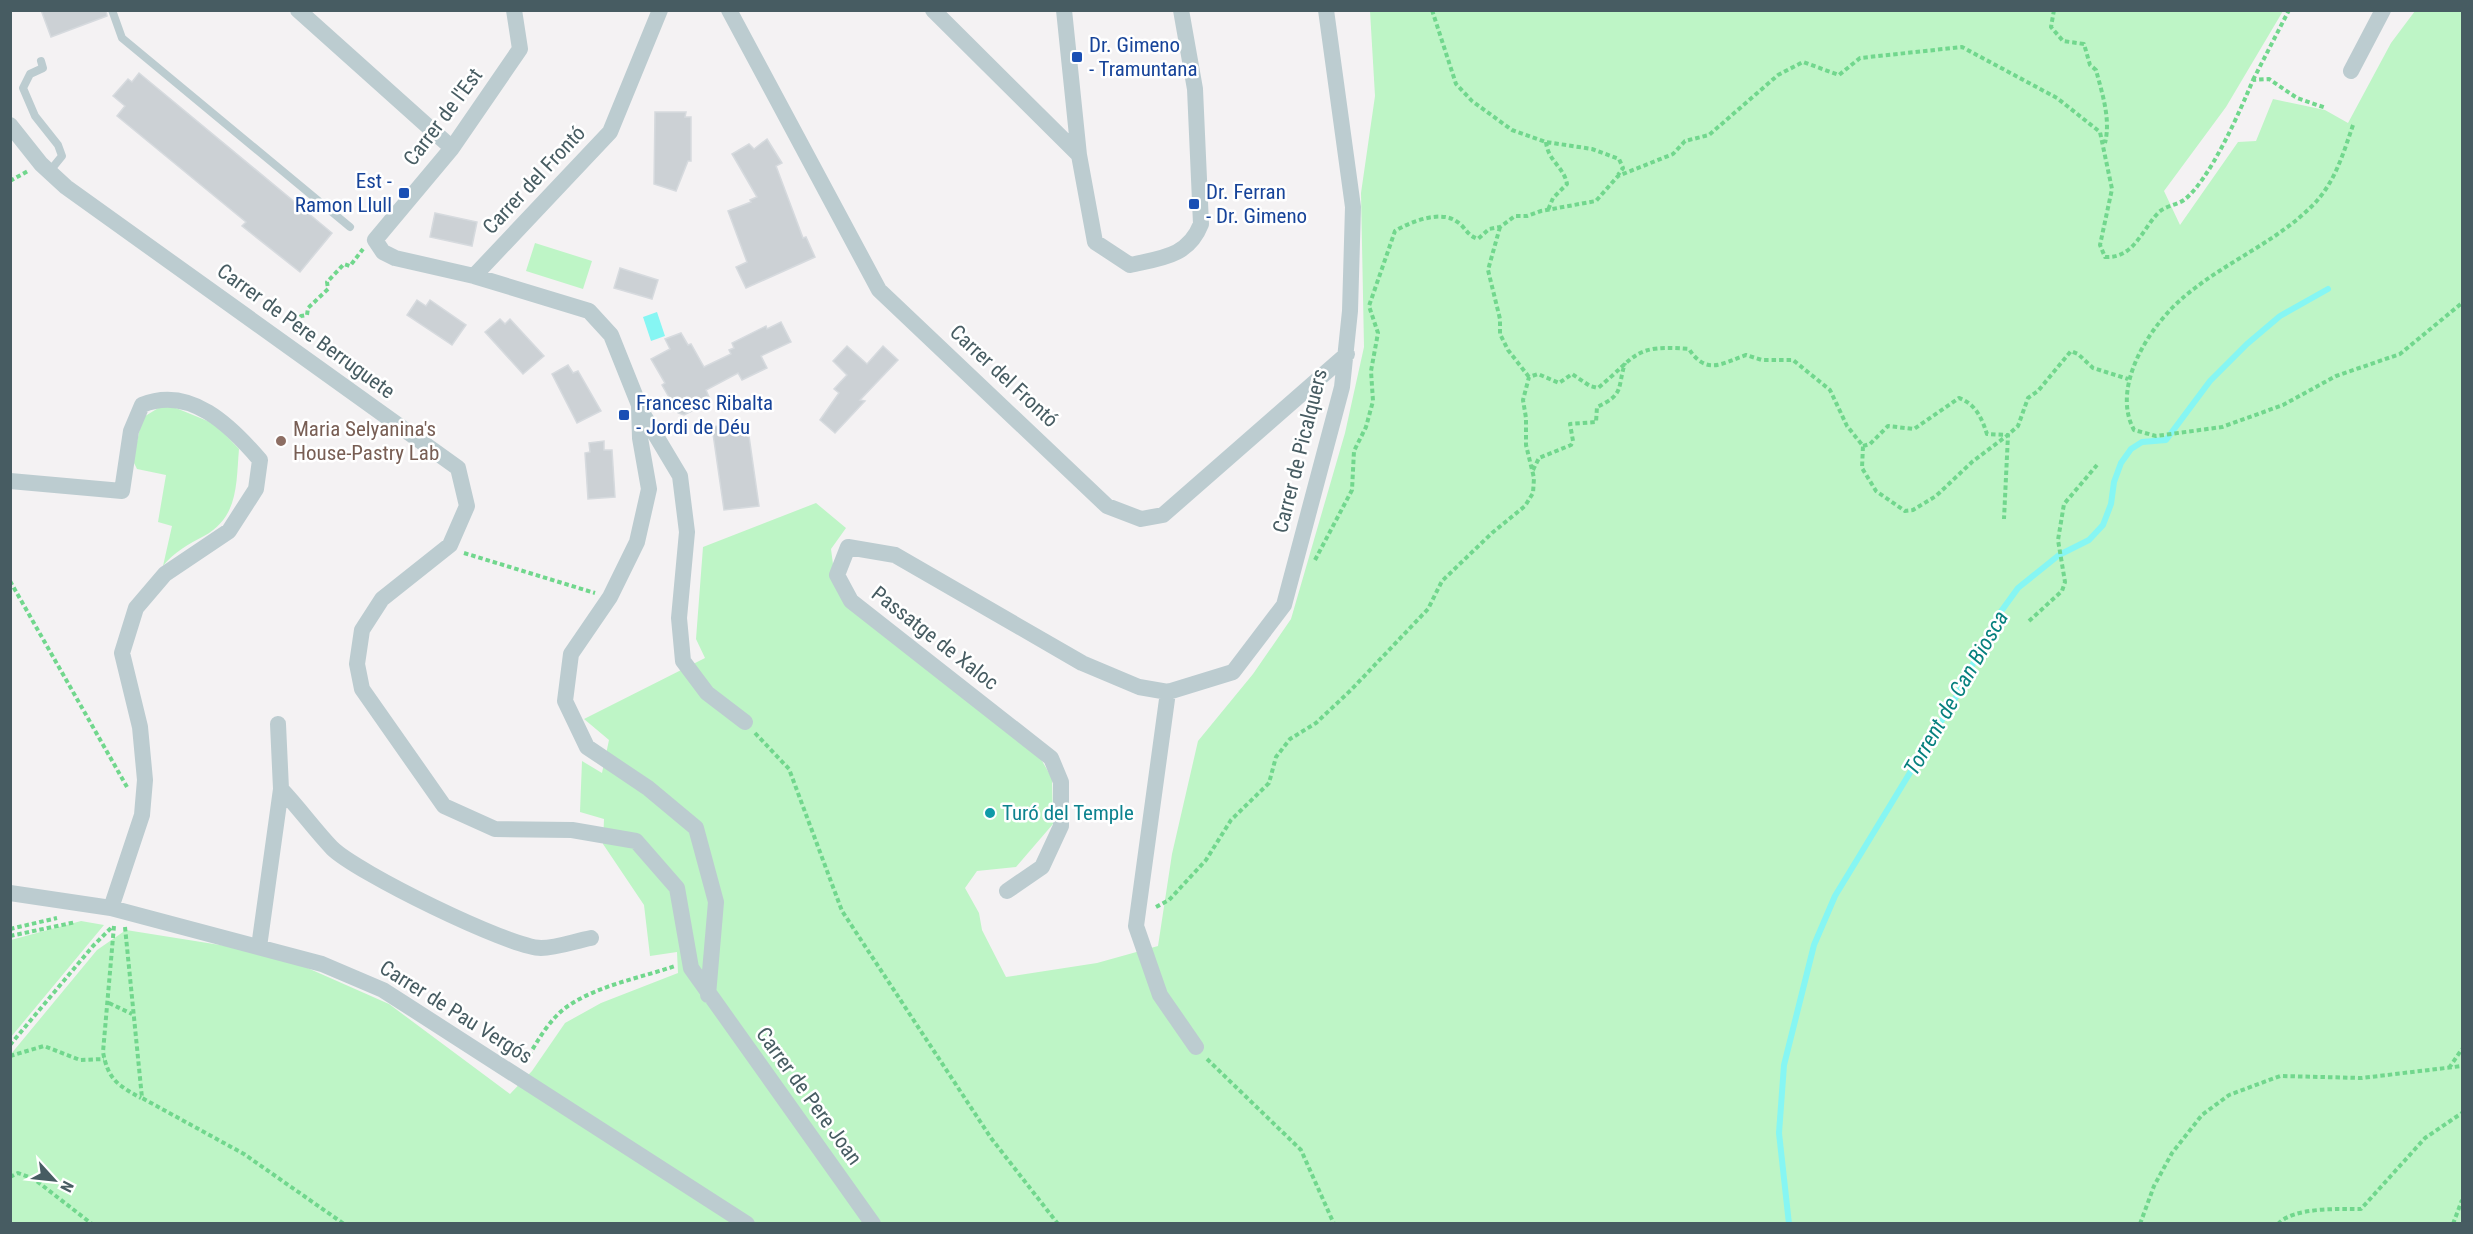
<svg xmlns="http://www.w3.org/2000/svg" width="2473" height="1234" font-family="'Roboto Condensed',sans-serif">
  <rect width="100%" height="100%" fill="#f4f2f3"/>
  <path fill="#bef5c6" d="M1370 11H2283L2226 107 2164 191 2180 225 2238 142 2256 141 2273 99 2325 110 2348 123 2391 43 2415 11H2462V1223L11 1224V1054L97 950 126 930 257 951 303 966 389 1004 510 1094 532 1071 565 1023 601 1003 678 973 677 952 650 956 644 905 603 844 604 819 580 812 582 761 602 773 609 740 584 719 705 658 696 639 703 547 816 503 846 528 831 549 836 587 1038 754 1052 778 1053 824 1016 867 977 871 965 888 979 913 982 930 1006 977 1097 963 1158 946 1172 854 1198 741 1253 674 1291 619 1345 433 1364 347 1361 193 1375 96Z
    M535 243 592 261 583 289 526 271Z
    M171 406 215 424 239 449C236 483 239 517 204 536 189 544 174 552 163 566L172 526 158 522 166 475 137 469 133 461 142 418 160 407Z
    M81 921 104 925 11 1037V940Z"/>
  <path fill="#86f6f3" d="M657 312 665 336 651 341 643 317Z"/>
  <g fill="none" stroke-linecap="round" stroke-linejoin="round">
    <path stroke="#86f6f3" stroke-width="6" d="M1789 1224 1779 1133 1784 1065 1814 945 1835 896 1956 697 1997 617 2018 588 2059 555 2089 540 2103 525 2111 504 2114 482 2121 463 2131 449 2142 442 2166 440 2210 381 2247 344 2280 316 2328 289"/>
  </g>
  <path fill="#ccd1d5" stroke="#d6dade" stroke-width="1.5" d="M41 10H106L107 16 51 37Z
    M139 73 332 233 300 272 242 226 246 222 117 116 125 106 113 96 128 79 132 82Z
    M655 112H686L685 117H691V161H688L676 191 654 184Z
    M767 139 782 163 776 166 803 238 806 237 815 257 746 288 736 267 747 262 728 211 751 202 750 200 757 197 732 154 749 144 754 149Z
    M435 213 477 222 472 246 430 237Z
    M620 268 658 280 652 299 614 288Z
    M417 300 426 306 430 300 466 325 452 345 407 315Z
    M500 319 505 324 510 319 544 356 523 374 485 332Z
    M781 322 791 342 761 356 767 368 742 380 738 373 706 390 709 397 702 402 704 405 684 415 678 413 662 385 665 383 651 359 670 349 665 339 681 333 688 345 691 344 704 367 731 354 729 350 734 348 732 343 766 326 767 329Z
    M847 346 867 364 883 346 898 360 860 400 865 401 835 433 820 420 839 393 834 389 847 375 833 361Z
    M568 365 573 373 578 371 601 411 577 423 552 374Z
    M747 422 759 506 724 510 712 427Z
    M604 441V450H612L615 497 588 499 585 453 590 452 589 443Z"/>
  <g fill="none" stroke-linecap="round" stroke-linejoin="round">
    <path stroke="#71d78d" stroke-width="4" stroke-dasharray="4.5 3" stroke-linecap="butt" d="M1432 10 1456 84 1472 101 1512 130 1546 142 1592 149 1619 159 1623 168 1618 175
      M2054 10 2051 27 2063 41 2084 44 2090 65 2096 70C2102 93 2111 119 2105 143
      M2253 80 2289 10
      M2353 125C2343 154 2335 183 2312 206 2275 243 2225 262 2185 296 2151 324 2110 386 2134 430L2156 436 2222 427 2283 405 2336 376 2400 354 2462 303
      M1546 142C1548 161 1564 167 1567 184L1553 198 1548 210
      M10 181 28 171
      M1500 227 1488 270 1500 319V334L1508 350 1529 377
      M296 328 293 325 301 316 307 315 308 308 328 289 327 282 344 264 350 266 363 249
      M1863 446 1870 444 1888 426 1914 429 1959 398C1976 404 1982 419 1987 434L2008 435 2004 519
      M1533 470 1539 458 1571 445 1573 441 1570 424 1596 422 1597 407C1625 394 1617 388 1625 363
      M464 553 595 593
      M1315 560 1352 490 1354 451 1366 427 1373 401 1371 371 1378 333 1369 306 1395 231C1410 222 1440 210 1456 221 1466 227 1466 235 1478 239L1489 229 1500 227 1515 216H1527L1541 211 1596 201 1618 176 1673 154 1685 141 1709 135 1778 75 1803 62 1839 75 1860 58 1962 47 2057 98 2100 132 2112 189 2100 245 2105 257C2134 259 2142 229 2159 212 2166 206 2176 205 2184 200 2210 180 2240 111 2253 80L2269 79 2297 98 2326 108
      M10 581 127 787
      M2029 621 2062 591 2065 582 2058 540 2064 504 2097 465
      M755 733 789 769 842 911 991 1138 1058 1224
      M1156 907 1169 900 1206 860 1231 820 1269 783 1276 757 1290 739 1316 723 1351 690 1428 609 1442 581 1492 533 1525 506 1533 493 1534 478 1526 445V418L1523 400 1529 377 1538 374 1559 383 1572 374 1590 386 1598 388C1637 356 1633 344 1689 349 1706 376 1723 363 1746 355L1762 360H1793L1830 390 1847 426 1863 446 1862 468 1876 491 1905 511 1913 510 1936 496 1972 462 2008 435 2018 426 2028 398 2038 391 2071 351 2078 354 2093 368 2128 379
      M114 926 103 1052C108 1079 117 1085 141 1098
      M125 927 142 1098 244 1154 344 1224
      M10 929 57 918
      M10 936 76 922
      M109 1003 132 1014
      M10 1045 93 946 113 926
      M10 1056 44 1046 80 1060 104 1059
      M1207 1059 1301 1150 1334 1224
      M525 1062C537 1042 549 1019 568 1006 599 985 640 978 675 966
      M2449 1068 2462 1049
      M10 1177 18 1173 34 1179 92 1224
      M2140 1224 2154 1186 2172 1153 2202 1115 2229 1095 2280 1076 2362 1078 2462 1066
      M2278 1224C2293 1207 2339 1209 2361 1209L2425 1138 2462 1113
      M2453 1224 2462 1200"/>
    <path stroke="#bcccd0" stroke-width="8" d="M112 10 122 38 350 227
      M41 61 43 68 30 74 23 88 35 116 58 145 62 156 49 172"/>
    <path stroke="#bcccd0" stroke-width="16" d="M298 10 452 148
      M514 10 520 49 452 148 375 240 383 252 395 258 474 276 589 311 611 335 639 405 640 438 649 489 637 542 610 597 571 654 565 701 587 747 648 788 696 828 716 902 708 995
      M729 10 879 290 1107 506 1141 519 1163 515 1347 354
      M933 10 1079 155
      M1064 10 1079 155 1095 242 1130 265C1161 258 1188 257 1201 224L1195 89 1181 10
      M2351 71 2383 10
      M10 125 41 164 66 187 458 468 467 506 450 545 382 599 362 630 357 664 362 689 444 806 495 829 572 830 636 841 677 888 691 968 873 1224
      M474 276 610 132 660 10
      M640 409 680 476 687 532 679 618 683 661 707 693 745 722
      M10 481 122 491 131 431 142 405C190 385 231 426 260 460L256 489 229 531 165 574 136 608 122 653 140 727 145 780 142 815 111 908
      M1168 692 1136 926 1160 995 1196 1047
      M281 789C299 808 314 829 332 848 356 872 508 947 541 948 557 948 575 941 591 938
      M1007 891 1042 867 1061 826V782L1051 758 851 601 837 575 848 547 895 555 1082 663 1139 687 1168 692 1233 672 1284 605 1342 387 1350 311 1353 207 1326 10
      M10 893 111 908 322 964 383 990 747 1224
      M259 947 281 789 278 724"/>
  </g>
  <g fill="#1a4fb4" stroke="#fff" stroke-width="2">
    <rect x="1071" y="51" width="12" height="12" rx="3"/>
    <rect x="398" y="187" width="12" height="12" rx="3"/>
    <rect x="1188" y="198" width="12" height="12" rx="3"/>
    <rect x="618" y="409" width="12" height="12" rx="3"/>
  </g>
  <circle fill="#8d6e63" stroke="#fff" stroke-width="2" cx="281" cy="441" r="6"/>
  <circle fill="#0f9aa8" stroke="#fff" stroke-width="2" cx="990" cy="813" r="6"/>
  <g text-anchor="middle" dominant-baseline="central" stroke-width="5" stroke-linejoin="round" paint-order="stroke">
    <g font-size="21" fill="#164399" stroke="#fff" text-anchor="start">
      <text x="1089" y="45">Dr. Gimeno<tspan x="1089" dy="24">- Tramuntana</tspan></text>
      <text x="392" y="181" text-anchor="end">Est -<tspan x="392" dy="24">Ramon Llull</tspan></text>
      <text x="1206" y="192">Dr. Ferran<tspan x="1206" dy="24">- Dr. Gimeno</tspan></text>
      <text x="636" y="403">Francesc Ribalta<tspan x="636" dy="24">- Jordi de Déu</tspan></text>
    </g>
    <g font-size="21" fill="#475c62" stroke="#fff">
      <text transform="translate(443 117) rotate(-53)">Carrer de l'Est</text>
      <text transform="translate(534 180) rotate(-47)">Carrer del Frontó</text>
      <text transform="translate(306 331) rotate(36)">Carrer de Pere Berruguete</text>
      <text transform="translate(1004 376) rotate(43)">Carrer del Frontó</text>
      <text transform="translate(1300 451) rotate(-76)">Carrer de Picalquers</text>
      <text transform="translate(935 638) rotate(38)">Passatge de Xaloc</text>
      <text transform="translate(456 1012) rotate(32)">Carrer de Pau Vergós</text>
      <text transform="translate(809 1096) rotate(54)">Carrer de Pere Joan</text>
    </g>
    <g font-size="21" fill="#785e54" stroke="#fff" text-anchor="start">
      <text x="293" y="429">Maria Selyanina's<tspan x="293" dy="24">House-Pastry Lab</tspan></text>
    </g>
    <g font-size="21" fill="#0d838f" stroke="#fff" text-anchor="start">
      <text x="1002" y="813">Turó del Temple</text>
    </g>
    <g font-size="22" font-style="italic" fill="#06807e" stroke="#fff">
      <text transform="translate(1956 693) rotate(-60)">Torrent de Can Biosca</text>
    </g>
  </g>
  <rect width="2473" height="1234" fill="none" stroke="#475c62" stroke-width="24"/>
  <g transform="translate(54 1180) rotate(117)" stroke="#ffffff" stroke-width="4.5" paint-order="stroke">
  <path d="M0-4.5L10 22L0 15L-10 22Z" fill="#475c62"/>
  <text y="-9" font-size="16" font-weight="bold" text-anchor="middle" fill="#475c62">N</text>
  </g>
</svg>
